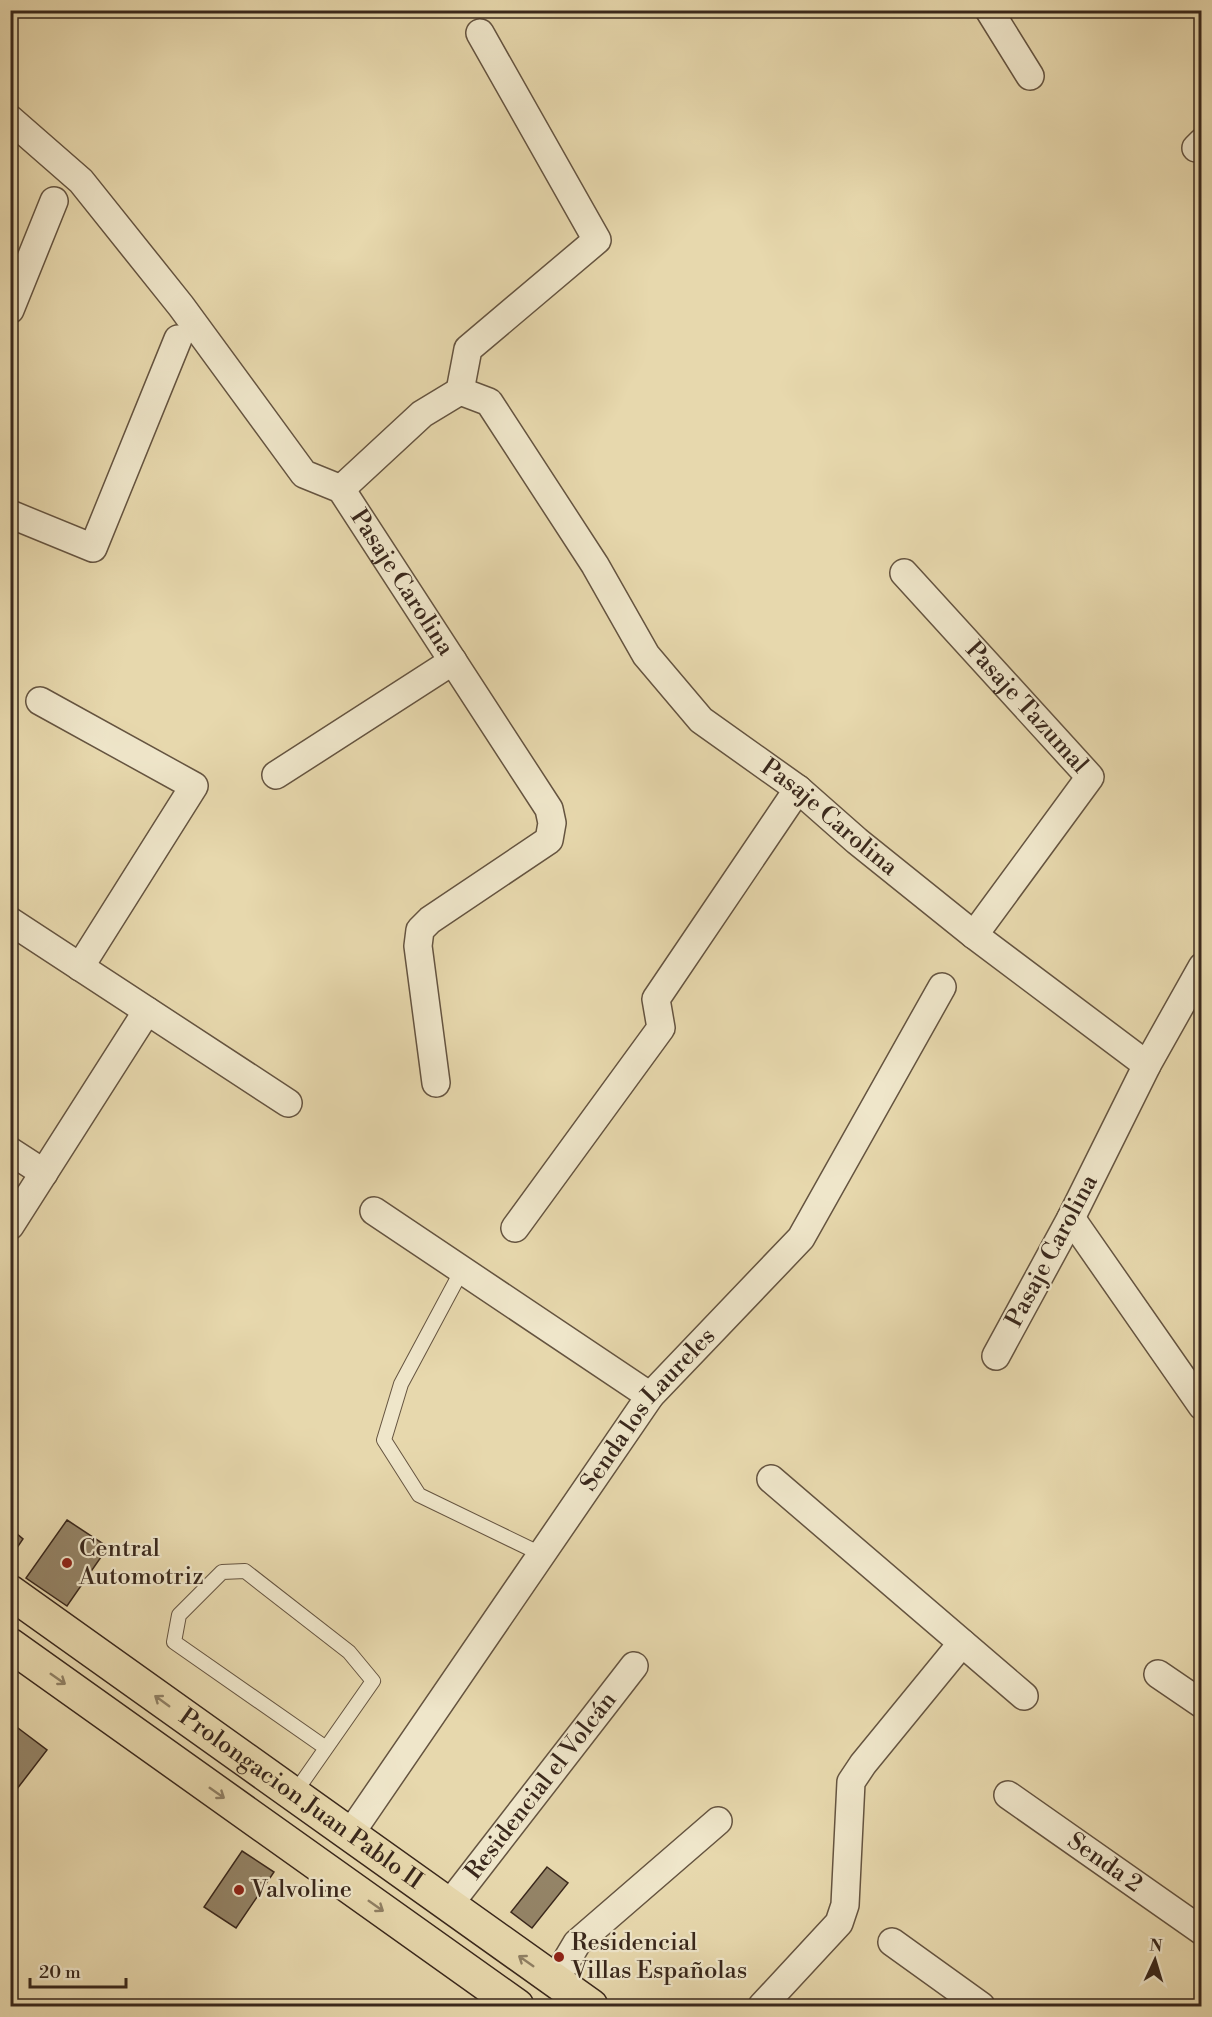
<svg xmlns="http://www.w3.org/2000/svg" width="1212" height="2017" font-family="'Libre Bodoni',serif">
  <rect width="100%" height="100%" fill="#e7d8ad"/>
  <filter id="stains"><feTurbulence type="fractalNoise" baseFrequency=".00333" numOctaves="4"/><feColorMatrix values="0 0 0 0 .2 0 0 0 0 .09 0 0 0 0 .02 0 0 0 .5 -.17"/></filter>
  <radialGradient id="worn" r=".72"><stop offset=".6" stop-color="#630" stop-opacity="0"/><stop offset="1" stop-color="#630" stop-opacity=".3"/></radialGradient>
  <path fill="#948467" stroke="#3a281c" stroke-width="1.5" d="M67 1520 108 1547 67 1606 26 1578Z
    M10 1528 23 1539 12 1555H10Z
    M10 1722 47 1750 10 1798Z
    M242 1851 274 1872 236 1928 204 1907Z
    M547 1867 568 1883 532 1928 511 1912Z"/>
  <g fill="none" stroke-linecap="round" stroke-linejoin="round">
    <defs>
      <path id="lane" d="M462 1270 401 1384 384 1440 419 1495 541 1554
        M294 1794 373 1681 349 1652 245 1571 222 1572 179 1615 174 1642 326 1748"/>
      <g id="street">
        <path d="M989 10 1030 76"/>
        <path id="s1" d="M10 119 81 181 181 306 304 474 341 489 549 809 552 823 549 840 430 920 420 930 418 946 436 1083"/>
        <path d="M1196 148 1202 142"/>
        <path d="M10 310 54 201"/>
        <path d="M460 391 468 349 597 240 480 33"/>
        <path id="s2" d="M341 489 422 414 460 391 489 402 595 565 646 655 701 720 798 789 857 841 974 935 1147 1065 1071 1218 996 1356"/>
        <path d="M10 514 93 548 178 339"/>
        <path id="s3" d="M904 573 1090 777 974 935"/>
        <path d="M40 701 194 786 80 967"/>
        <path d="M276 775 453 661"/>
        <path d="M10 921 288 1103"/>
        <path d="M1147 1065 1202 967"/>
        <path d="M10 1151 44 1173"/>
        <path d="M374 1211 650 1396"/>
        <path d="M1071 1218 1202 1406"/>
        <path d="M10 1226 147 1011"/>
        <path d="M515 1228 661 1028 656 999 798 789"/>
        <path d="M771 1479 1024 1696"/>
        <path d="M1158 1674 1202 1704"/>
        <path id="s4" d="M1008 1795 1202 1931"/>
        <path id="s5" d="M350 1834 650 1396 801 1238 942 987"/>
        <path id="s6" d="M448 1906 634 1666"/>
        <path d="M892 1942 981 2006"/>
        <path d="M555 1980 577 1943 718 1821"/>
        <path d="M762 2006 839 1923 845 1905 851 1782 863 1764 962 1643"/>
      </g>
      <g id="primary">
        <path id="s7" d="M10 1592 591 2006"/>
        <path d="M10 1645 517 2006"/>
      </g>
    </defs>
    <use href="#lane" stroke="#655440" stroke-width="16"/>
    <use href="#street" stroke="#655440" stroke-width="30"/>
    <use href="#primary" stroke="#3a281c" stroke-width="36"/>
    <use href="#lane" stroke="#efe6ca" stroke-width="14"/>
    <use href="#street" stroke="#efe6ca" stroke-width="27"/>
    <use href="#primary" stroke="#e7d8ad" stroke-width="33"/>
  </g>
  <defs><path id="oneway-shaft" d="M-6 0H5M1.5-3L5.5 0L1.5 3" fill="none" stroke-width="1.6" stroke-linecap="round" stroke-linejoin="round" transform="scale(1.5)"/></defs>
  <g stroke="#908064">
    <use href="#oneway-shaft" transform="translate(58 1679) rotate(35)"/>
    <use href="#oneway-shaft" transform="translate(162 1701) rotate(-144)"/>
    <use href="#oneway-shaft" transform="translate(217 1793) rotate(35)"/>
    <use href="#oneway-shaft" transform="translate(376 1906) rotate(35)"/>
    <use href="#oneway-shaft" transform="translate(526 1961) rotate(-145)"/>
  </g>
  <g fill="#8f2418" stroke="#efe6ca" stroke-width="2">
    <circle cx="67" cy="1563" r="6"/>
    <circle cx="239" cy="1890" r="6"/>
    <circle cx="559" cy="1957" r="6"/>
  </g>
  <g text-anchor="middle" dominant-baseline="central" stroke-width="4.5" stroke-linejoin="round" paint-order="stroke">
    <g font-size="24" fill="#3a281c" stroke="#efe6ca">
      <text stroke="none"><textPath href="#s1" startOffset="614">Pasaje Carolina</textPath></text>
      <text stroke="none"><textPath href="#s3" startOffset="182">Pasaje Tazumal</textPath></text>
      <text stroke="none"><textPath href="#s2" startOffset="730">Pasaje Carolina</textPath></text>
      <text transform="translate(1052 1251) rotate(-62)">Pasaje Carolina</text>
      <text stroke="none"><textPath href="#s5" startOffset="519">Senda los Laureles</textPath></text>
      <text stroke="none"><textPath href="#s6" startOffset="152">Residencial el Volcán</textPath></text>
      <text stroke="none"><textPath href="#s7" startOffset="357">Prolongacion Juan Pablo II</textPath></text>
      <text stroke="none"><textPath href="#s4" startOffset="118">Senda 2</textPath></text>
    </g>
    <g font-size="24" fill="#3a281c" stroke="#efe6ca" text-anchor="start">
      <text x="79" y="1549">Central<tspan x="79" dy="28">Automotriz</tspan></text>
      <text x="251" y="1890">Valvoline</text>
      <text x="571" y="1943">Residencial<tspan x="571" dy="28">Villas Españolas</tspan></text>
    </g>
  </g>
  <rect width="1212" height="2017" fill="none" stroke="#e7d8ad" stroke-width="36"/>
  <rect x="12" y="12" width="1188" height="1993" fill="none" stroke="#3a281c" stroke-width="3"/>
  <rect x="18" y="18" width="1176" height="1981" fill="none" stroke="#3a281c" stroke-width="1.5"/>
  <g transform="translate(1155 1960) rotate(4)" stroke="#efe6ca" stroke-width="4.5" paint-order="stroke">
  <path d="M0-4.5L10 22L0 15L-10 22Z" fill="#3a281c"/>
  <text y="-9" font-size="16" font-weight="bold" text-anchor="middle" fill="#3a281c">N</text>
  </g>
  <path d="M30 1978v9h96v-9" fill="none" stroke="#3a281c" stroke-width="3"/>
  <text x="39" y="1978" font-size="18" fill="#3a281c" stroke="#efe6ca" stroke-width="4.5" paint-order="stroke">20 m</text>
  <rect width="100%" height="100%" filter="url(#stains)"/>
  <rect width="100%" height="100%" fill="url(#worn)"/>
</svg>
